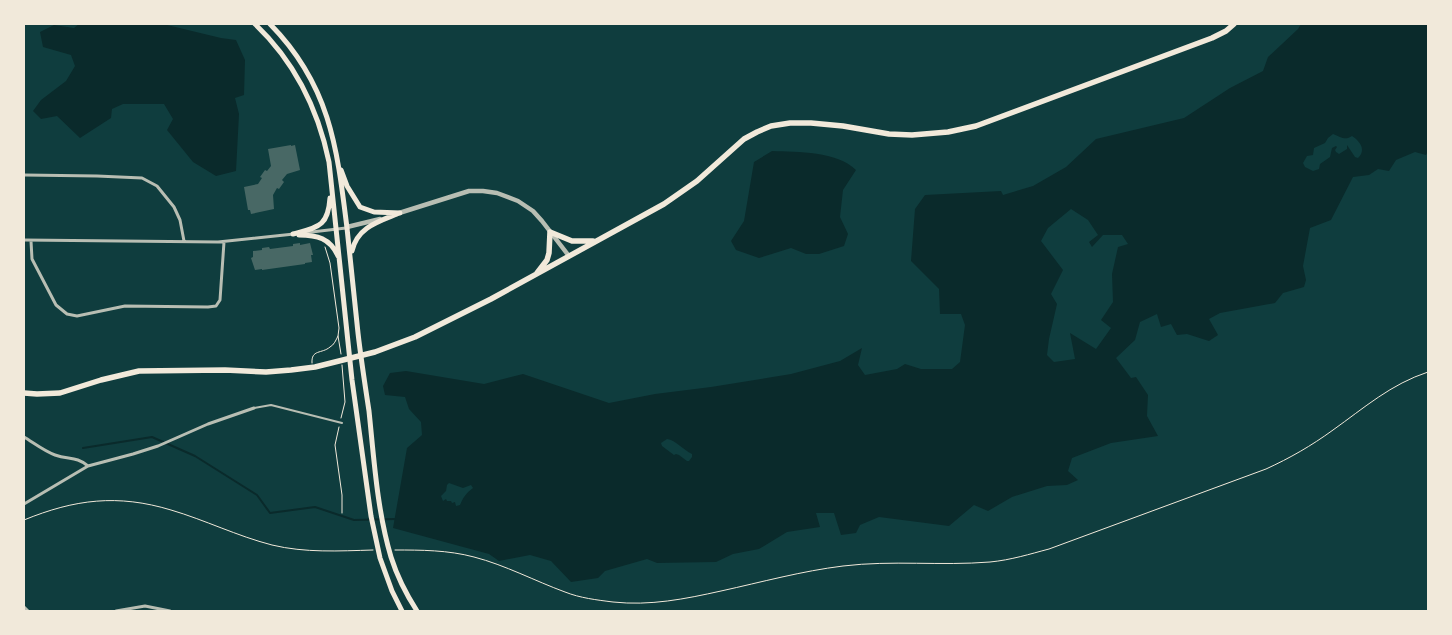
<svg xmlns="http://www.w3.org/2000/svg" width="1452" height="635" font-family="'DejaVu Sans',sans-serif">
  <rect width="100%" height="100%" fill="#0f3d3e"/>
  <path fill="#0a2a2b" fill-rule="evenodd" d="M79 24H163L221 38 236 40 245 60 244 95 235 98 239 114 236 171 216 176 193 162 167 130 173 119 164 104H123L112 109 111 118 80 138 57 116 41 119 33 111 41 100 66 81 75 66 71 55 43 47 40 32 54 25 74 28Z
    M1301 24H1428V151L1426 155 1415 152 1396 160 1389 171 1378 169 1369 175 1353 177 1331 220 1310 228 1303 266 1306 280 1304 287 1283 293 1275 303 1220 313 1209 319 1218 335 1209 341 1187 334 1177 335 1171 324 1161 327 1157 314 1140 322 1135 340 1116 358 1131 378 1136 377 1148 395 1147 416 1158 436 1111 443 1072 458 1068 471 1078 480 1067 485 1047 486 1012 497 988 511 974 505 949 526 879 517 860 525 856 533 841 535 834 513H816L820 527 787 532 759 549 733 554 716 562 657 563 647 559 605 571 598 578 571 582 551 561 530 555 499 561 489 554 393 528 407 448 422 435 421 422 409 409 405 397 385 395 383 386 390 373 406 371 484 384 523 374 609 403 655 394 711 387 791 374 840 361 862 348 858 365 865 375 897 369 905 364 921 369H952L960 362 965 325 961 314H940L939 289 911 261 915 209 925 195 1001 191 1003 195 1033 186 1066 167 1096 139 1184 118 1230 88 1263 71 1268 57 1298 29ZM1333 134C1341 137 1345 141 1352 136 1361 142 1366 150 1358 158L1355 157 1347 145V149L1339 154 1336 152 1335 150 1337 147 1336 146 1332 148 1330 157 1320 164 1319 169 1313 171 1305 167 1303 163 1307 156 1313 155 1314 148 1325 143 1328 138ZM1071 209 1088 220 1098 235 1089 242 1092 247 1103 235H1122L1128 244 1118 247 1112 274 1113 302 1101 320 1111 328 1096 349 1070 333 1075 359 1054 362 1047 355 1049 339 1057 304 1051 294 1063 270 1041 241 1048 228ZM667 439C676 440 683 450 692 454V457L689 461H687L679 455 676 454 674 455 662 446 661 443ZM449 483 463 488 471 485 473 488C466 493 463 498 460 505L456 506 455 502 452 503 451 501H447L446 499 443 501 441 496 446 491 447 485Z
    M772 151C798 152 837 151 856 170L843 190 840 217 848 234 844 246 819 254H806L791 248 759 258 736 250 731 241 744 221 754 162Z"/>
  <g fill="none" stroke-linecap="round" stroke-linejoin="round">
    <path stroke="#0a2a2b" stroke-width="2" d="M83 448 152 437 195 456 257 495 270 513 315 507 354 520 395 519"/>
  </g>
  <path fill="#486865" d="M291 145V146L295 145 300 170 287 174 282 180 284 182 279 189 277 188 273 195 274 209 251 214 250 210H248L244 187 258 184 262 178 260 177 265 170 267 171 271 166 268 149Z
    M300 243V245L310 243 313 255H311L312 262 305 263V264L262 270V269L255 270 251 258 253 257V251L262 250V248L269 247 270 249 293 246V244Z"/>
  <g fill="none" stroke-linecap="round" stroke-linejoin="round">
    <path stroke="#f1e9da" stroke-width="1" d="M325 247 330 263 339 328 338 336 341 354
      M312 363C311 349 322 354 330 347 334 345 336 340 338 336
      M341 418 345 402 342 365
      M339 427 335 445 342 495V513
      M24 520C75 499 118 494 171 510 205 520 237 536 272 545 305 553 339 551 373 550
      M395 550C421 550 448 550 474 557 505 565 535 581 565 592 580 598 597 600 613 602 650 606 685 599 721 591 762 582 802 571 843 566 892 560 941 566 990 562 1011 560 1030 554 1049 549L1266 469C1290 458 1311 446 1333 430 1364 408 1391 384 1428 372"/>
    <path stroke="#b8beb3" stroke-width="2" d="M254 408 271 405 342 423"/>
    <path stroke="#b8beb3" stroke-width="3" d="M24 175 97 176 142 178 157 186 174 207 180 220 184 241
      M303 233 346 228
      M24 240 218 242 294 234
      M31 241 32 259 56 305 67 314 77 316 125 306 208 307 216 306 220 300 224 242
      M24 437C34 443 44 451 55 455 69 460 76 456 88 466
      M24 504 88 466 133 454 158 446 208 424 254 408
      M24 607 28 611
      M116 611 145 606 170 611"/>
    <path stroke="#b8beb3" stroke-width="4.5" d="M396 214 469 191H483L497 193 518 201 533 211 542 221 569 256
      M347 227 380 219"/>
    <path stroke="#f1e9da" stroke-width="5" d="M255 24C295 62 318 109 329 162L352 380 371 516 380 558 392 591 402 611
      M270 24C330 85 337 147 347 228 351 263 354 298 358 333 361 359 365 385 369 411 374 459 377 510 391 557 397 576 406 594 417 611
      M341 170 347 186 360 207 374 212 400 213
      M293 234C318 227 328 227 330 198
      M299 235C317 235 330 238 338 256
      M352 251C357 228 377 222 397 214"/>
    <path stroke="#f1e9da" stroke-width="5.5" d="M537 273 547 260 549 253 550 232 572 241H593
      M24 393 37 394 60 393 101 380 139 371 225 370 266 372 291 370 315 367 375 352 415 337 491 299 664 204 697 181 744 139 757 132 771 126 790 123H811L843 126 889 134 912 135 948 132 976 126 1212 38 1226 31 1234 24"/>
  </g>
  <rect width="1452" height="635" fill="none" stroke="#f1e9da" stroke-width="50"/>
</svg>
